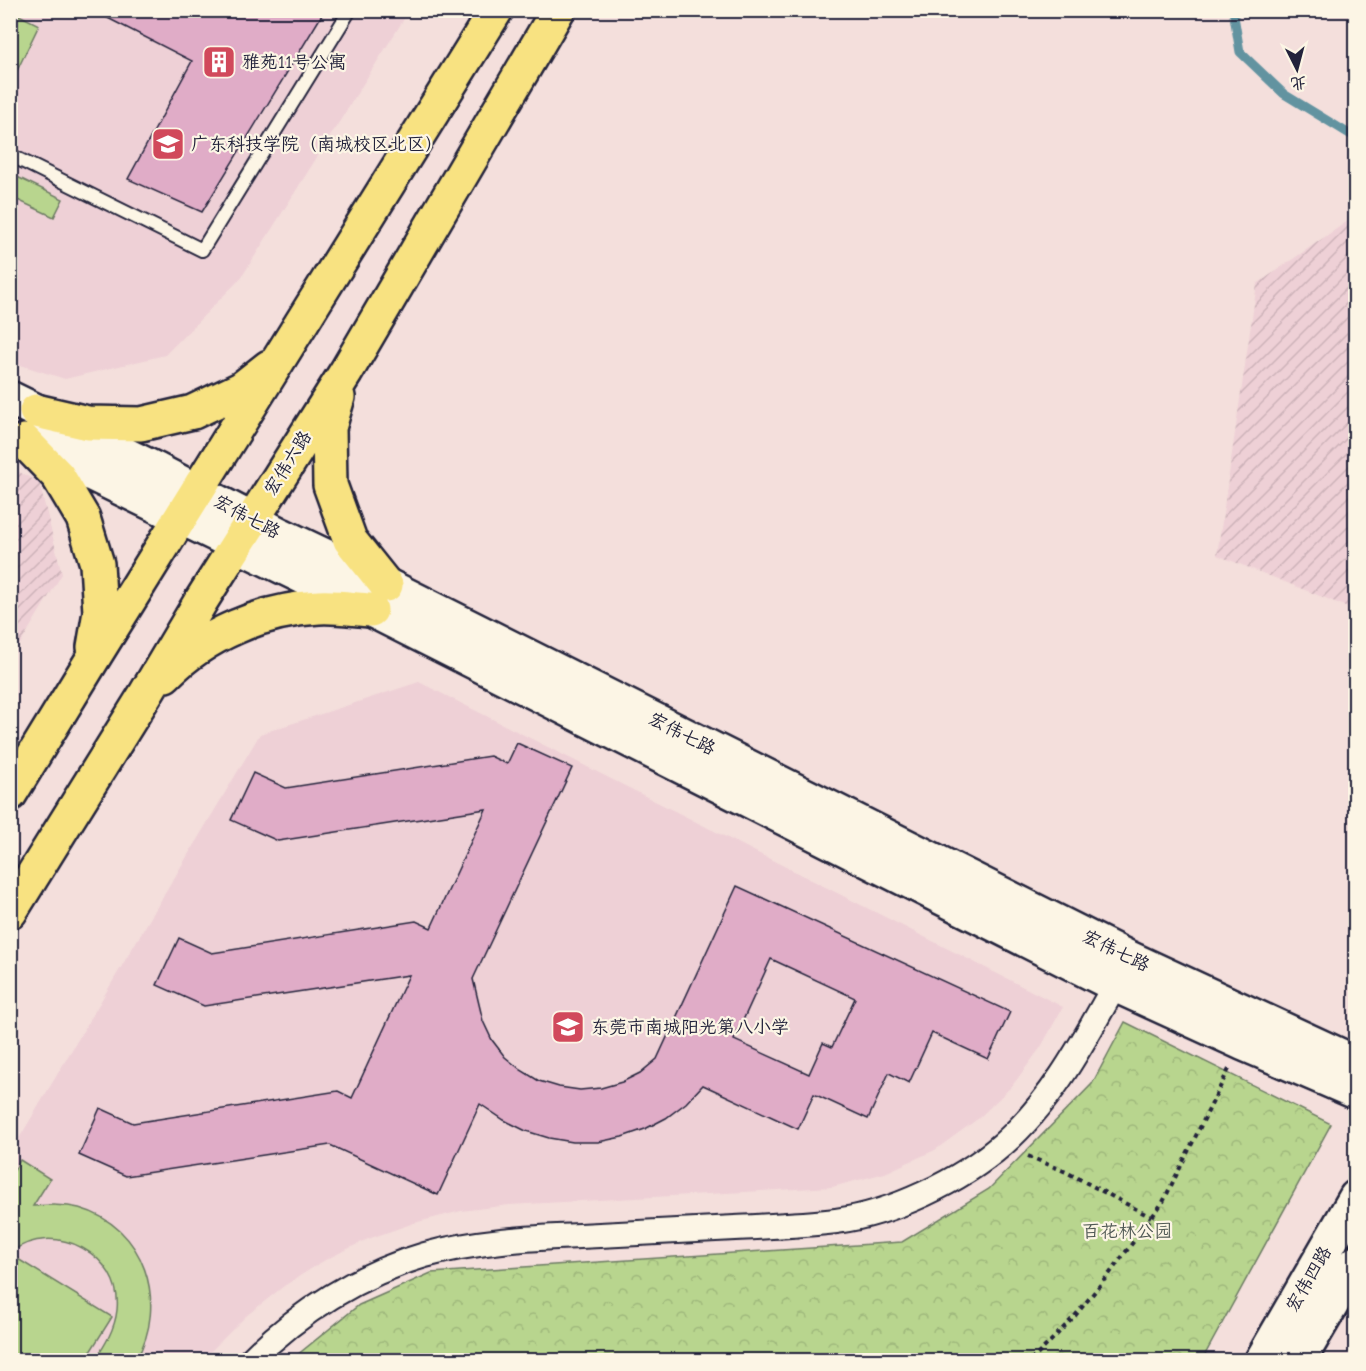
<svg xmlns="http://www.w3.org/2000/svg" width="1366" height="1371" font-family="'Comic Neue','LXGW WenKai TC',sans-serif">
  <defs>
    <pattern id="industrial-furrows" width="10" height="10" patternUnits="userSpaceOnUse" patternTransform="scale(1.5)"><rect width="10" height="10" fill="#eed0d6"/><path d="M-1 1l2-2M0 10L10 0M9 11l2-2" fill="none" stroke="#ccb2b9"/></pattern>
    <pattern id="forest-crowns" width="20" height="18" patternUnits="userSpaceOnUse" patternTransform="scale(1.5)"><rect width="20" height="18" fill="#b8d58e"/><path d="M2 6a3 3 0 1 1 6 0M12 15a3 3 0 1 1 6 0" fill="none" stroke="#9eb77b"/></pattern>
  </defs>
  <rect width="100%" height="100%" fill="#f4dfdc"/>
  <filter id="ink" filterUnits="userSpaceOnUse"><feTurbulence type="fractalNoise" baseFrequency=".0167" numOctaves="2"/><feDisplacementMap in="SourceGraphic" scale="12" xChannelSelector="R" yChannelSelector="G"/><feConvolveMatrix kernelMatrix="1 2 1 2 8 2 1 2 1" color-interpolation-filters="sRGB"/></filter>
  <g filter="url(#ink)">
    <path fill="#eed0d6" d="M10 11H409L241 278 165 355 65 379 11 362Z
      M419 682 1063 1007 1041 1047 1012 1086 979 1118 935 1150 885 1173 832 1187 509 1205 461 1211 414 1223 368 1239 325 1260 284 1286 246 1316 210 1352 205 1360H11V1152L260 734Z"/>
    <path fill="url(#industrial-furrows)" d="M1355 216V610L1217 555 1257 284Z
      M11 468 39 482 62 574 11 659Z"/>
    <path fill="url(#forest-crowns)" stroke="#6d7c64" stroke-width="1.5" d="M1125 1022 1331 1124 1202 1360H291L359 1305 431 1273 902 1242 989 1189 1092 1084Z"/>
    <path fill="#b8d58e" stroke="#6d7c64" stroke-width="1.5" d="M11 11 39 25 11 83Z
      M11 174 63 199 54 217 11 197Z
      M20 1160 50 1179 33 1206C49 1205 63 1204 79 1208 145 1226 169 1303 136 1360H95C105 1345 115 1329 117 1310 123 1255 54 1219 11 1252V1176Z
      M13 1256 112 1317 85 1360H11L10 1260Z"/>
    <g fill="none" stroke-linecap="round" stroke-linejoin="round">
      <path stroke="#6293a0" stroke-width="9" d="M1233 10 1240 52 1284 94 1356 138"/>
    </g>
    <path fill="#e0acc7" stroke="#22223b" stroke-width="1.5" fill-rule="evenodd" d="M92 10H325L202 212 128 179 192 61Z
      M517 743 572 768 473 979 483 1021 492 1040 505 1057 521 1070 539 1081 559 1087 580 1090 601 1088 622 1082 640 1073 657 1059 737 886 1010 1012 988 1059 932 1033 909 1083 889 1073 868 1119 814 1094 798 1129 703 1085 686 1103 666 1118 645 1129 622 1137 598 1142H573L549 1138 526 1131 504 1120 480 1104 438 1195 330 1145 126 1176 79 1155 100 1108 133 1123 338 1091 352 1098 409 975 204 1006 157 985 179 938 212 953 416 921 431 928 486 809 278 841 231 820 253 773 286 788 490 756 507 764ZM771 959 855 998 832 1047 823 1043 809 1074 734 1040Z"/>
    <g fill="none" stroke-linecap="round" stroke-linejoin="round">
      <defs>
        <path id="lane" d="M10 155 202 250 350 10"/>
        <path id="street" d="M251 1360C299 1312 359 1274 425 1255 476 1241 527 1238 580 1236 631 1233 683 1231 735 1228 769 1226 802 1225 836 1221 891 1214 961 1181 1003 1144 1053 1100 1083 1042 1115 985"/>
        <path id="secondary" d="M10 398 157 470 281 535 386 585 1127 957 1356 1063
          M28 443 371 610 1115 985 1242 1043 1356 1092
          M1262 1360 1356 1197
          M1299 1360 1356 1263"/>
        <path id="primary" d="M338 397 329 428 330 485 350 540 386 585
          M36 411 88 423 141 424 193 412 241 389 269 367
          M24 441 58 476 83 518 97 564 100 612 94 647
          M165 675C205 634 263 610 319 607 336 606 354 609 371 610
          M10 794 92 660 496 10
          M10 912 145 695 201 601 346 372 558 10"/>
      </defs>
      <use href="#lane" stroke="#22223b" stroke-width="16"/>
      <use href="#street" stroke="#22223b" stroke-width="28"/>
      <use href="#secondary" stroke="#22223b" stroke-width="38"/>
      <use href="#primary" stroke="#22223b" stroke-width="38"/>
      <path stroke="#22223b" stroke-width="4" stroke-dasharray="4.5 4.5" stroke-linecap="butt" d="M1028 1156 1066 1172 1151 1217
        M1030 1360 1038 1354 1074 1317 1110 1273 1163 1202 1229 1069"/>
      <use href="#lane" stroke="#fcf5e5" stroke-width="12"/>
      <use href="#street" stroke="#fcf5e5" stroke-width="24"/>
      <use href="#secondary" stroke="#fcf5e5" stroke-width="33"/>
      <use href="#primary" stroke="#f8e281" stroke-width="33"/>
    </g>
  </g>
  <defs>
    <symbol id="building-square" viewBox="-11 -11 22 22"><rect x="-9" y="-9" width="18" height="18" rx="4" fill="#d1495b" stroke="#fcf5e5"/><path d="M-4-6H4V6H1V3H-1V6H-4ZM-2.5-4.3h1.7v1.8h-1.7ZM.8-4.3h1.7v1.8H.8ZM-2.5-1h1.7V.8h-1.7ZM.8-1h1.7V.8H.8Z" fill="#fff"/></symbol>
    <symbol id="university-square" viewBox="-11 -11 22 22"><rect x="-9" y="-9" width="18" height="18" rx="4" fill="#d1495b" stroke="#fcf5e5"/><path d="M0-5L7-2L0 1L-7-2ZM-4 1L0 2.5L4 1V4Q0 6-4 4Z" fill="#fff"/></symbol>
    <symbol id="school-square" viewBox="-11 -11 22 22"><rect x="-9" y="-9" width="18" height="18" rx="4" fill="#d1495b" stroke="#fcf5e5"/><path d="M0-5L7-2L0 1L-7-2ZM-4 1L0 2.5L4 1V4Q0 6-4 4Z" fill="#fff"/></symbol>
  </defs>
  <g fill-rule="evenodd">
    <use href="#building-square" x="200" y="43" width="38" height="38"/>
    <use href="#university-square" x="149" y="125" width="38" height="38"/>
    <use href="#school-square" x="549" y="1008" width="38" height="38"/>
  </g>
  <g text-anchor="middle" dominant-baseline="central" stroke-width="4.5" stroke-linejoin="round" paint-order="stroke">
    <g font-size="18" fill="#22223b" stroke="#fcf5e5" text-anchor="start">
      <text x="242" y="62">雅苑11号公寓</text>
      <text x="191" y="144">广东科技学院（南城校区北区）</text>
      <text x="591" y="1027">东莞市南城阳光第八小学</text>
    </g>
    <g font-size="18" fill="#22223b" stroke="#fcf5e5">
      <text transform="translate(288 463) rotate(-58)">宏伟六路</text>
      <text transform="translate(247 517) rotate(28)">宏伟七路</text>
      <text transform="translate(682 734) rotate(27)">宏伟七路</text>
      <text transform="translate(1116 951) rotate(26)">宏伟七路</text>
      <text transform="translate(1309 1279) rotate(-60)">宏伟四路</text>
    </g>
    <g font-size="18" fill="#4f5854" stroke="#fcf5e5">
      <text x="1127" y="1231">百花林公园</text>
    </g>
  </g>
  <rect width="1366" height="1371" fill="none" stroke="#fcf5e5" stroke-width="36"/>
  <rect x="18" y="18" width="1330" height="1335" fill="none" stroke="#22223b" stroke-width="2" filter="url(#ink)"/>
  <g transform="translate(1297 69) rotate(174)" stroke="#fcf5e5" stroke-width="4.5" paint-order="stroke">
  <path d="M0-4.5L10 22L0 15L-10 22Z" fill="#22223b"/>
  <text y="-9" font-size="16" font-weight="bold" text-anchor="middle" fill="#22223b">北</text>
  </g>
</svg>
